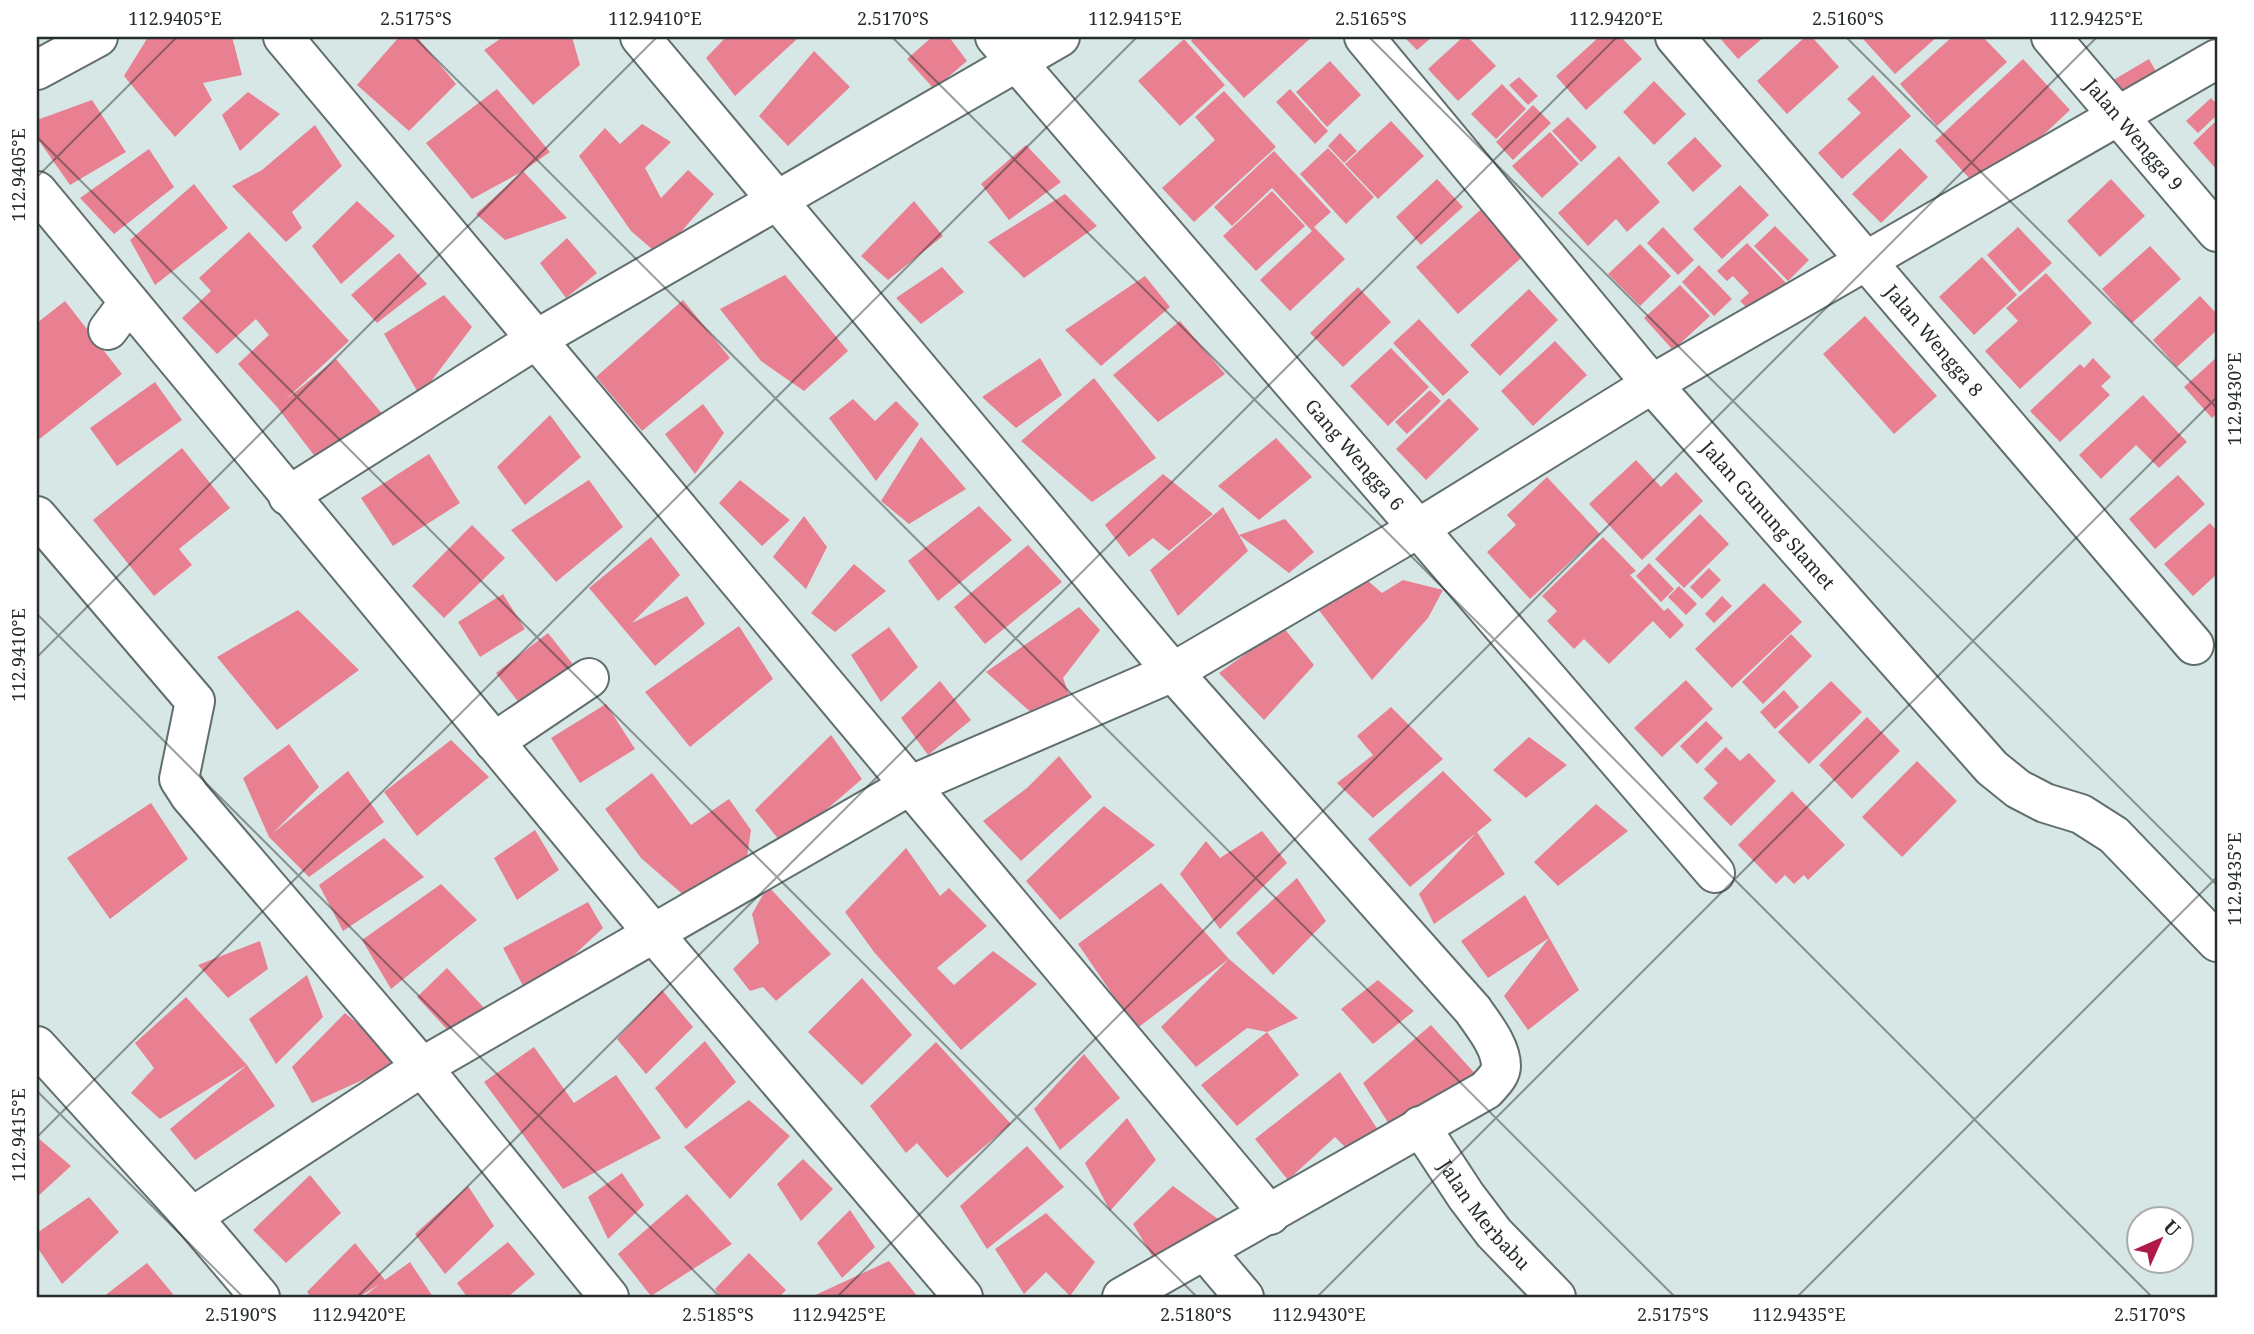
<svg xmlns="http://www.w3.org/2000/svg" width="2254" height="1334" font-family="'Noto Serif',serif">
  <rect width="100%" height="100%" fill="#d6e7e6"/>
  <path fill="#e88092" d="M148 37H232L242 75 203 83 212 100 175 137 124 76Z
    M399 37H417L456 84 409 131 357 85Z
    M503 37H572L580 65 533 105 484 50Z
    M726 37H795L797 39 735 96 706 58Z
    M932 37H949L967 61 934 89 907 59Z
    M1195 37H1244L1246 39 1249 37H1312L1244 98 1191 41Z
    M1404 37H1432L1417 50Z
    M1463 37H1468L1496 66 1458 101 1428 69Z
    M1599 37H1621L1642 59 1586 110 1556 76Z
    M1719 37H1764L1738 59Z
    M1805 37H1812L1839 67 1787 114 1757 81Z
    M1866 37H1937L1895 74 1863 39Z
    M1952 37H1983L2007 62 1937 126 1900 84Z
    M1184 39 1225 85 1180 126 1138 81Z
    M814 51 850 87 788 146 759 116Z
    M2023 59 2070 110 1982 192 1935 141Z
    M2149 59 2163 84 2124 108 2110 82Z
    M1330 61 1361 95 1327 127 1296 92Z
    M1873 75 1911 116 1842 179 1818 153 1861 113 1847 99Z
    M1519 77 1538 96 1528 105 1509 85Z
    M1654 81 1686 114 1654 145 1623 112Z
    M1502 84 1526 109 1496 139 1471 114Z
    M497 89 550 152 523 171 472 199 426 143Z
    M1290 89 1328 131 1315 144 1276 102Z
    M1224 91 1276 147 1194 222 1162 188 1215 140 1195 117Z
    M248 92 280 114 240 151 222 115Z
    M2211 98 2217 104V115L2198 133 2186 121Z
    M92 100 126 152 70 185 37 138V120Z
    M1533 105 1551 123 1513 160 1496 142Z
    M1568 117 1597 147 1581 162 1552 131Z
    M2217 120V170L2193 143Z
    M1391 121 1424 156 1378 199 1345 164Z
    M642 124 671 142 645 168 661 198 688 170 714 194 660 256 631 231 579 156 605 128 620 144Z
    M315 125 342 166 292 212 302 228 286 242 232 186 262 170Z
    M1550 132 1579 164 1542 198 1512 166Z
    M1340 133 1357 151 1344 163 1328 146Z
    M1695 137 1722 166 1693 192 1667 163Z
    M1026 145 1061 182 1009 220 981 184Z
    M1328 148 1374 197 1346 224 1300 174Z
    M1900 148 1928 177 1881 223 1852 194Z
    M149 149 174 187 114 234 80 198Z
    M1274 151 1331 212 1314 227 1345 259 1290 311 1260 280 1312 231 1272 188 1232 226 1214 207Z
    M1619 156 1660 202 1627 232 1616 219 1588 246 1558 213Z
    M523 171 567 218 505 240 476 214Z
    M1437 179 1463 207 1421 245 1396 217Z
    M2111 179 2145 216 2100 257 2067 221Z
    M194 184 228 228 155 285 130 240Z
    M1740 185 1769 215 1722 259 1693 229Z
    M1272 191 1305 226 1256 271 1223 236Z
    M1065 194 1097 226 1024 278 988 242Z
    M357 201 395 236 341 284 312 246Z
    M914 201 943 236 888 280 861 256Z
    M1486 205 1528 252 1458 314 1416 267Z
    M1775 226 1809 260 1788 281 1754 246Z
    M1663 227 1694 260 1678 275 1647 243Z
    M2018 227 2052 263 2020 292 1987 255Z
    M249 232 349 341 285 400 336 359 390 423 320 463 277 407 238 364 269 335 256 319 217 354 182 318 211 291 199 278Z
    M567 238 597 273 566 298 540 263Z
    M1747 243 1788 285 1756 317 1740 301 1749 293 1733 276 1727 281 1717 271Z
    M1640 244 1671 276 1640 306 1608 274Z
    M2150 246 2181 279 2132 323 2102 289Z
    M399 253 427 284 377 323 351 295Z
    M1982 257 2017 295 1974 335 1939 297Z
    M1699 265 1732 299 1714 316 1682 282Z
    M942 267 964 292 921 324 896 298Z
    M2046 273 2092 323 2020 389 1985 351 2018 321 2006 308Z
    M785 275 848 351 804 391 761 361 720 309Z
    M1145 276 1170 307 1101 366 1065 330Z
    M1680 285 1710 316 1673 350 1644 318Z
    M1358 287 1391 322 1343 367 1310 333Z
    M1529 289 1558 320 1500 376 1470 345Z
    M444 295 472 327 420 396 384 334Z
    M2200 296 2217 314V330L2177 367 2153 340Z
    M683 300 730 358 642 431 596 377Z
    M65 301 122 374 37 441V323Z
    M1865 316 1937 396 1894 434 1823 354Z
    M1419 319 1469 372 1443 396 1393 343Z
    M1180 321 1225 374 1158 422 1113 375Z
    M1555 341 1587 375 1533 426 1501 391Z
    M1391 348 1429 387 1388 426 1350 386Z
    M2217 357V413L2212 418 2184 387Z
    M1040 358 1062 395 1016 428 982 397Z
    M2093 358 2111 377 2101 386 2110 395 2060 442 2030 411 2080 364 2084 368Z
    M1094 378 1156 458 1092 502 1021 441Z
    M155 382 182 420 117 466 90 428Z
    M1430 390 1441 401 1407 434 1395 422Z
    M2143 395 2187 442 2159 468 2136 445 2101 479 2079 455Z
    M1449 398 1479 429 1426 480 1396 449Z
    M853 399 875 421 896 401 919 424 876 481 829 418Z
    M703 404 724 433 695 474 665 434Z
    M550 415 581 457 525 505 497 467Z
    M921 437 966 489 909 524 881 501Z
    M1276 438 1312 477 1259 520 1218 486Z
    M182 448 230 508 179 549 192 565 154 596 93 520Z
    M429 454 460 503 393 546 361 498Z
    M1636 460 1661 487 1676 472 1703 501 1642 560 1589 504Z
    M1163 474 1213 514 1169 551 1153 538 1129 557 1105 525Z
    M2178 475 2205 504 2155 549 2129 519Z
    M1547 477 1600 534 1530 599 1487 552 1516 525 1507 515Z
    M589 480 623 527 556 582 511 530Z
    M740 480 790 520 762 546 719 503Z
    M979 506 1012 540 938 601 908 561Z
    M1223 507 1248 551 1178 616 1150 570Z
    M1700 514 1729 544 1684 588 1655 559Z
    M804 516 827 547 806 589 773 557Z
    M1285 519 1314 552 1289 573 1239 535Z
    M2210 523 2217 531V574L2193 596 2164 564Z
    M472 525 505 558 444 618 412 586Z
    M651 537 680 575 632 623 687 596 705 624 655 666 589 588Z
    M1603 537 1636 571 1630 575 1664 611 1668 608 1684 625 1670 639 1653 621 1609 664 1584 639 1574 649 1547 621 1557 611 1542 596Z
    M1028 545 1062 582 985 644 954 607Z
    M1649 563 1674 589 1661 602 1636 576Z
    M854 564 886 591 835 632 811 613Z
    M1709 568 1721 580 1702 599 1690 587Z
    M1361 575 1382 593 1403 580 1443 590 1428 618 1372 680 1315 605Z
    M1764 583 1802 622 1732 688 1695 649Z
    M1679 586 1697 604 1686 615 1668 597Z
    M503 594 525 629 480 657 458 622Z
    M1722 596 1732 606 1714 623 1705 614Z
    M1079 607 1100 630 1063 678 1069 694 1036 717 986 672Z
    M298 610 359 670 277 730 217 657Z
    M739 626 773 679 690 747 645 692Z
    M889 627 918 667 881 702 851 655Z
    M1283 627 1314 665 1264 720 1219 673Z
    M548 633 575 667 523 708 496 673Z
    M1791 634 1812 656 1763 704 1742 682Z
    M1686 680 1713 709 1662 757 1634 728Z
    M940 681 971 720 928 755 901 718Z
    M1831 681 1862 712 1809 764 1778 732Z
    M1784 690 1799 707 1775 729 1760 712Z
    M606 704 635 749 580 783 551 738Z
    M1391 707 1443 759 1373 818 1337 783 1373 755 1357 736Z
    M1867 717 1900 751 1852 799 1819 765Z
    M1706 721 1723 738 1697 764 1680 746Z
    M831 735 862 779 784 846 755 810Z
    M1529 737 1567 765 1526 798 1493 770Z
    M451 740 489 777 417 836 384 792Z
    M289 744 319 787 272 834 348 771 384 822 309 877 269 837 243 778Z
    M1726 747 1740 761 1749 753 1776 781 1731 826 1703 798 1718 783 1704 769Z
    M1059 756 1092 797 1021 861 983 821 1027 788Z
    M1917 761 1957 801 1902 857 1862 817Z
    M1443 771 1492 820 1410 887 1368 839Z
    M652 773 691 825 729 799 751 830 746 864 688 899 641 858 605 809Z
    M1792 791 1845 845 1808 880 1804 875 1794 884 1785 875 1776 884 1738 845Z
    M151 803 188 859 110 919 67 858Z
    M1596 804 1628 831 1558 886 1534 862Z
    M1104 806 1155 845 1060 920 1026 881Z
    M535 830 559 870 517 900 494 858Z
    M1262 831 1287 863 1220 929 1180 874 1206 841 1220 858Z
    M1477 832 1505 874 1434 924 1419 894Z
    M384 838 424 877 343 931 319 885Z
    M906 848 940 896 949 888 987 926 937 968 954 985 993 951 1037 984 961 1050 874 952 845 912Z
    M1297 878 1326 921 1273 975 1236 933Z
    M1161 883 1229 959 1136 1029 1078 944Z
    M441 884 477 920 391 989 362 940Z
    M768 886 831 954 776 1001 763 987 750 991 733 969 759 943 752 914Z
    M1525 895 1579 990 1528 1030 1504 996 1549 938 1488 978 1461 941Z
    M588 902 603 928 529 997 503 948Z
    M260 941 268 969 228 998 198 965Z
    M1229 959 1298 1018 1267 1032 1247 1028 1196 1067 1161 1027Z
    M447 968 486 1010 456 1039 417 997Z
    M307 975 323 1017 276 1064 249 1019Z
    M862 978 912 1035 862 1085 808 1032Z
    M1378 980 1414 1011 1373 1044 1341 1009Z
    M662 990 693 1027 646 1074 617 1039Z
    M186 997 247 1065 160 1119 131 1093 154 1068 135 1043Z
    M345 1013 402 1062 312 1103 292 1067Z
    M1431 1025 1479 1078 1394 1132 1363 1083Z
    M1267 1032 1299 1075 1237 1126 1201 1085Z
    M705 1041 736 1082 686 1129 655 1088Z
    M936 1042 1011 1124 947 1178 917 1143 906 1153 870 1106Z
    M534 1047 574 1103 616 1075 661 1138 563 1189 484 1082Z
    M1084 1054 1120 1098 1060 1150 1034 1109Z
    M247 1065 275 1106 195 1160 170 1129Z
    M1340 1072 1380 1133 1350 1152 1335 1137 1288 1180 1255 1139Z
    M749 1100 790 1136 730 1199 684 1147Z
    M1127 1118 1156 1160 1110 1211 1085 1163Z
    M37 1137 71 1166 37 1197Z
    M1027 1146 1064 1187 987 1249 960 1206Z
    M803 1159 833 1189 801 1221 777 1184Z
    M622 1173 644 1205 608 1239 588 1197Z
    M310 1175 341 1213 286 1263 253 1230Z
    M468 1186 494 1226 445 1274 415 1234Z
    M1173 1186 1218 1219 1160 1269 1133 1224Z
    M687 1194 732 1244 651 1296 618 1254Z
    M89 1197 119 1232 62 1284 37 1247V1233Z
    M850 1210 875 1247 842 1278 817 1243Z
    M1046 1213 1095 1262 1070 1296 1046 1272 1024 1294 995 1249Z
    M508 1242 535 1274 508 1297H467L457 1283Z
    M355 1243 385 1280 410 1262 433 1297H363L380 1284 359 1297H311L307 1292Z
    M749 1253 786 1290 779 1297H721L715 1289Z
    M889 1261 918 1297H811Z
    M147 1263 173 1294 169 1297H103Z"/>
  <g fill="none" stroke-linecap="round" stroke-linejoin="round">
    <defs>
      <g id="minor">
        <path d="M283 37 1270 1215"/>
        <path d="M640 37 1173 672 1473 1010C1483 1025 1501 1046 1501 1066 1501 1075 1492 1083 1486 1090L1122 1297"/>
        <path id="s1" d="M995 37 1715 873"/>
        <path id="s2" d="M1364 37 1652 384 1992 768 2018 789 2045 803 2081 814 2114 835 2217 942"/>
        <path id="s3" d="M1675 37 2194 645"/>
        <path id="s4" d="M2051 37 2217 232"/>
        <path d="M37 70 98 37"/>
        <path d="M37 191 655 935 963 1297"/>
        <path d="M108 330 129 302"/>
        <path d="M288 496 537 339 1060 37"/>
        <path d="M37 516 195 701 179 779 190 796 422 1067 609 1297"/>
        <path d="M494 742 589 678"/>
        <path d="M37 1046 192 1217 260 1297"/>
        <path id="s5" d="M1420 1126 1466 1196 1494 1233 1556 1297"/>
        <path d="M192 1217 422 1067 909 786 1173 672 1419 528 1652 384 2217 59"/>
        <path d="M1205 1251 1244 1297"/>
      </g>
    </defs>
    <use href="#minor" stroke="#606f6e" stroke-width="42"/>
    <use href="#minor" stroke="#fff" stroke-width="38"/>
  </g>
  <path fill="none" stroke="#252c2b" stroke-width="2" stroke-opacity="0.45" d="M414 37 1675 1297M892 37 2152 1297M1369 37 2217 885M1846 37 2217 408M37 137 1197 1297M37 177 177 37M37 614 720 1297M37 657 657 37M37 1091 243 1297M37 1137 1137 37M357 1297 1617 37M837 1297 2097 37M1317 1297 2217 397M1797 1297 2217 877"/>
  <g text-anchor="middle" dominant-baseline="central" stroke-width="7" stroke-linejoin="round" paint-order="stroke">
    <g font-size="19" fill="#252c2b" stroke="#fff">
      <text stroke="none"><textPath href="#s4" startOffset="128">Jalan Wengga 9</textPath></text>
      <text stroke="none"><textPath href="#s3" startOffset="399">Jalan Wengga 8</textPath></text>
      <text stroke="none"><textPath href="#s1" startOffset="551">Gang Wengga 6</textPath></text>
      <text stroke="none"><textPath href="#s2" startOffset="626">Jalan Gunung Slamet</textPath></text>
      <text stroke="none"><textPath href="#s5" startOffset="110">Jalan Merbabu</textPath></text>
    </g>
  </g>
  <rect width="2254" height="1334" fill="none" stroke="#ffffff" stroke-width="77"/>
  <g transform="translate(2160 1240) rotate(45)"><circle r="33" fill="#ffffff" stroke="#a8abaa" stroke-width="2"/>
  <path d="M0-5L12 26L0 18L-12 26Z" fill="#ae1b49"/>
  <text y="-10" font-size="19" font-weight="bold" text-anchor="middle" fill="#252c2b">U</text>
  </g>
  <rect x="38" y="38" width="2178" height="1258" fill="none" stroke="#252c2b" stroke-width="2.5"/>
  <g font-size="18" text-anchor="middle" fill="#252c2b">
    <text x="175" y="25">112.9405°E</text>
    <text x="416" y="25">2.5175°S</text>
    <text x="655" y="25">112.9410°E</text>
    <text x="893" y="25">2.5170°S</text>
    <text x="1135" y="25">112.9415°E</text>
    <text x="1371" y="25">2.5165°S</text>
    <text x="1616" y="25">112.9420°E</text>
    <text x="1848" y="25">2.5160°S</text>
    <text x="2096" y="25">112.9425°E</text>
    <text transform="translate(19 175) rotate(-90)" y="6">112.9405°E</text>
    <text transform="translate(2235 399) rotate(-90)" y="6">112.9430°E</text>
    <text transform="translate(19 655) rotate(-90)" y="6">112.9410°E</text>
    <text transform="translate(2235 879) rotate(-90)" y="6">112.9435°E</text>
    <text transform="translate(19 1135) rotate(-90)" y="6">112.9415°E</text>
    <text x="241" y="1321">2.5190°S</text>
    <text x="359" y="1321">112.9420°E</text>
    <text x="718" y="1321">2.5185°S</text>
    <text x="839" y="1321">112.9425°E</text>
    <text x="1196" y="1321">2.5180°S</text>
    <text x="1319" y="1321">112.9430°E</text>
    <text x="1673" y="1321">2.5175°S</text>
    <text x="1799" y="1321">112.9435°E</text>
    <text x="2150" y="1321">2.5170°S</text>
  </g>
</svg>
